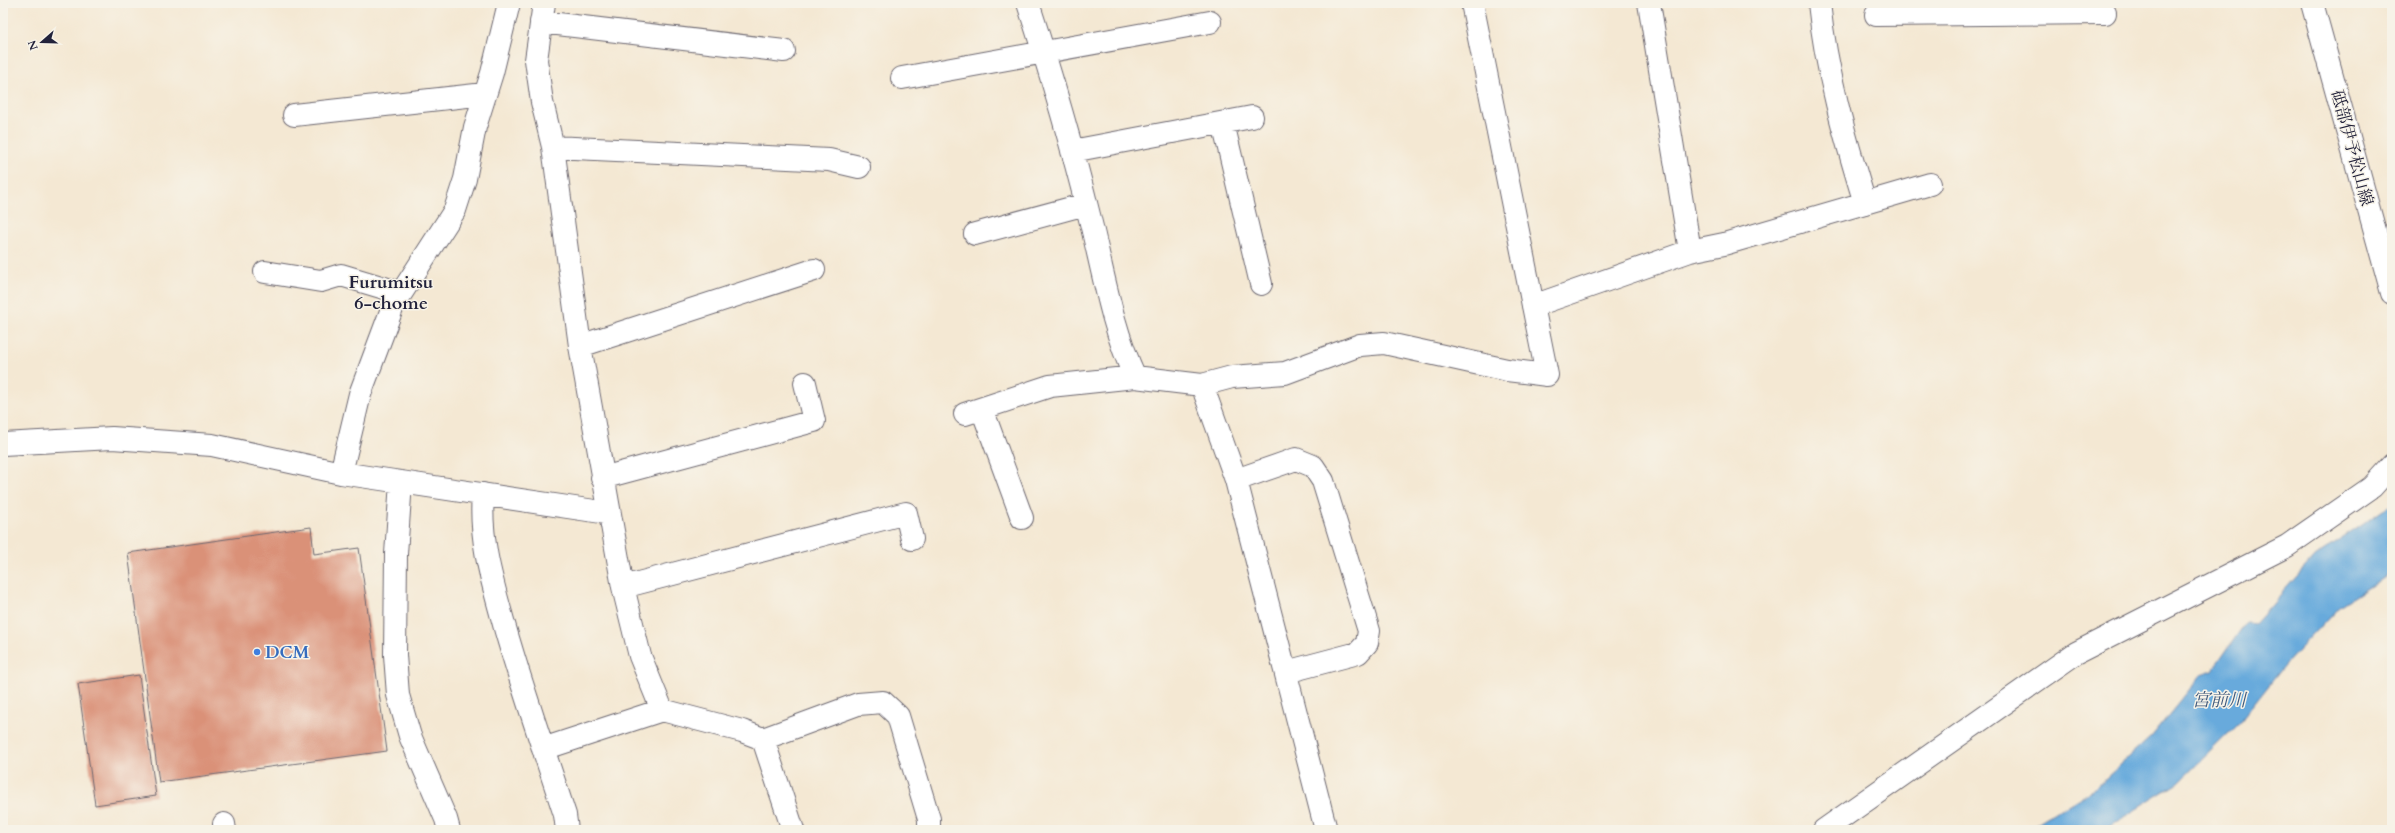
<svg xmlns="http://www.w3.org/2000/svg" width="2395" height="833" font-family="Cardo,'Noto Serif JP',serif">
  <rect width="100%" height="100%" fill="#f7f3e8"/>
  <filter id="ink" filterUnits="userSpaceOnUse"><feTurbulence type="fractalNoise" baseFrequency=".025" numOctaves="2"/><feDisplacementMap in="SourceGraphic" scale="8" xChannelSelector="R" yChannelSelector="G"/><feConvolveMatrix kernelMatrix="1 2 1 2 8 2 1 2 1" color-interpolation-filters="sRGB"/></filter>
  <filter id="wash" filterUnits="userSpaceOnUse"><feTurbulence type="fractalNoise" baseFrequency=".012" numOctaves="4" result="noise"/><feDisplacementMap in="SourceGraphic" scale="16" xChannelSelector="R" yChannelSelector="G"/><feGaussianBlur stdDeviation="0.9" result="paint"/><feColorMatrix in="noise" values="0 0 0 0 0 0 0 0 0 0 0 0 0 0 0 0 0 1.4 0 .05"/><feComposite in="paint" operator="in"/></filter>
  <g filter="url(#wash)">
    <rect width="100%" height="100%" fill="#f4e8d3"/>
    <path fill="#67aadc" stroke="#44668c" d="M2392 504V572L2340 606 2285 665 2239 723 2178 783 2103 830H2027L2094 789 2151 737 2202 674 2213 670 2246 622 2255 623 2314 557Z"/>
    <g id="blocks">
      <path fill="#da9178" d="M311 527 314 554 359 548 387 751 159 782 128 553Z
        M139 675 156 796 95 805 78 684Z"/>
    </g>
  </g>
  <g filter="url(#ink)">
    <use href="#blocks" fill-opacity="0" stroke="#6c6770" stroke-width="1"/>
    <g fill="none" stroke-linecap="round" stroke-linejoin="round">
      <defs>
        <path id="minor" d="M544 3 536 60 542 102 553 147 580 346 623 587 640 656 662 710
          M1028 3C1051 74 1072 146 1090 219 1103 271 1112 328 1135 377L1202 385 1236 480 1326 830
          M1649 3 1690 251
          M1819 3C1826 71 1845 138 1865 203
          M1876 15 2105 13
          M541 22 784 51
          M902 78 1210 22
          M294 115 485 94
          M1223 123 1261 284
          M553 147 829 160 859 167
          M1072 151 1252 117
          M975 234 1086 204
          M265 272 321 281 341 275 401 293
          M1533 306 1690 251 1724 244 1930 184
          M580 346 814 270
          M1202 385 1232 377 1285 373 1360 345 1384 343 1507 370 1547 375 1472 3
          M982 409 1022 518
          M965 414 1050 386 1135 377
          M3 444 112 438 212 445 341 473 608 513
          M341 473 360 394 393 306 455 210 465 179 475 127 492 73 509 3
          M602 478 814 421 805 383
          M1236 480 1296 459 1313 466 1323 481 1369 631 1367 643 1358 653 1286 672
          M401 482 396 554 395 655 398 695 410 736 446 819 449 830
          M483 494C479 541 493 584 505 628 523 691 545 753 565 815L567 830
          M623 587 906 513 912 539
          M763 739 793 830
          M543 749 662 710 742 731 763 739 858 704 883 702 898 716 929 819V830
          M224 824 225 830"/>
        <path id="tertiary" d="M1824 830 2076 653 2287 546 2372 487 2392 465"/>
        <path id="secondary" d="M2312 3 2392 293"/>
      </defs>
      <use href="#minor" stroke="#6c6770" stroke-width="24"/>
      <use href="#tertiary" stroke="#6c6770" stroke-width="24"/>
      <use href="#secondary" stroke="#6c6770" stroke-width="24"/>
      <use href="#minor" stroke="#fff" stroke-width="22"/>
      <use href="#tertiary" stroke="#fff" stroke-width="22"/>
      <use href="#secondary" stroke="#fff" stroke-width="22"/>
    </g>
  </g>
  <circle fill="#3f7fe0" stroke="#f7f3e8" stroke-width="1.5" cx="257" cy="652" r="4"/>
  <g text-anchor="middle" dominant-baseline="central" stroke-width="3" stroke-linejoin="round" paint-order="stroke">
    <g font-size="17" fill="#22223b" stroke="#f7f3e8">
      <text transform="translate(2352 148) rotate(75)">砥部伊予松山線</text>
    </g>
    <g font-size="17" font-weight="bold" fill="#366cbe" stroke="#f7f3e8" text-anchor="start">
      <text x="265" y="652">DCM</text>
    </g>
    <g font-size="18" font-weight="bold" fill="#22223b" stroke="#f7f3e8">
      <text x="391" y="282">Furumitsu<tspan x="391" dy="21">6-chome</tspan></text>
    </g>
    <g font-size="18" font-style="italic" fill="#3e587b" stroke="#f7f3e8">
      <text x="2219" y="700">宮前川</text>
    </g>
  </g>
  <rect width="2395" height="833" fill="none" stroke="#f7f3e8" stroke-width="16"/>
  <g transform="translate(42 42) rotate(250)" stroke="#f7f3e8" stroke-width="3" paint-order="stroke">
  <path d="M0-3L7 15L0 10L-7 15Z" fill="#22223b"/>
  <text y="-6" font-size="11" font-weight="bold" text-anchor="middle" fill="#22223b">N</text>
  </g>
</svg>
